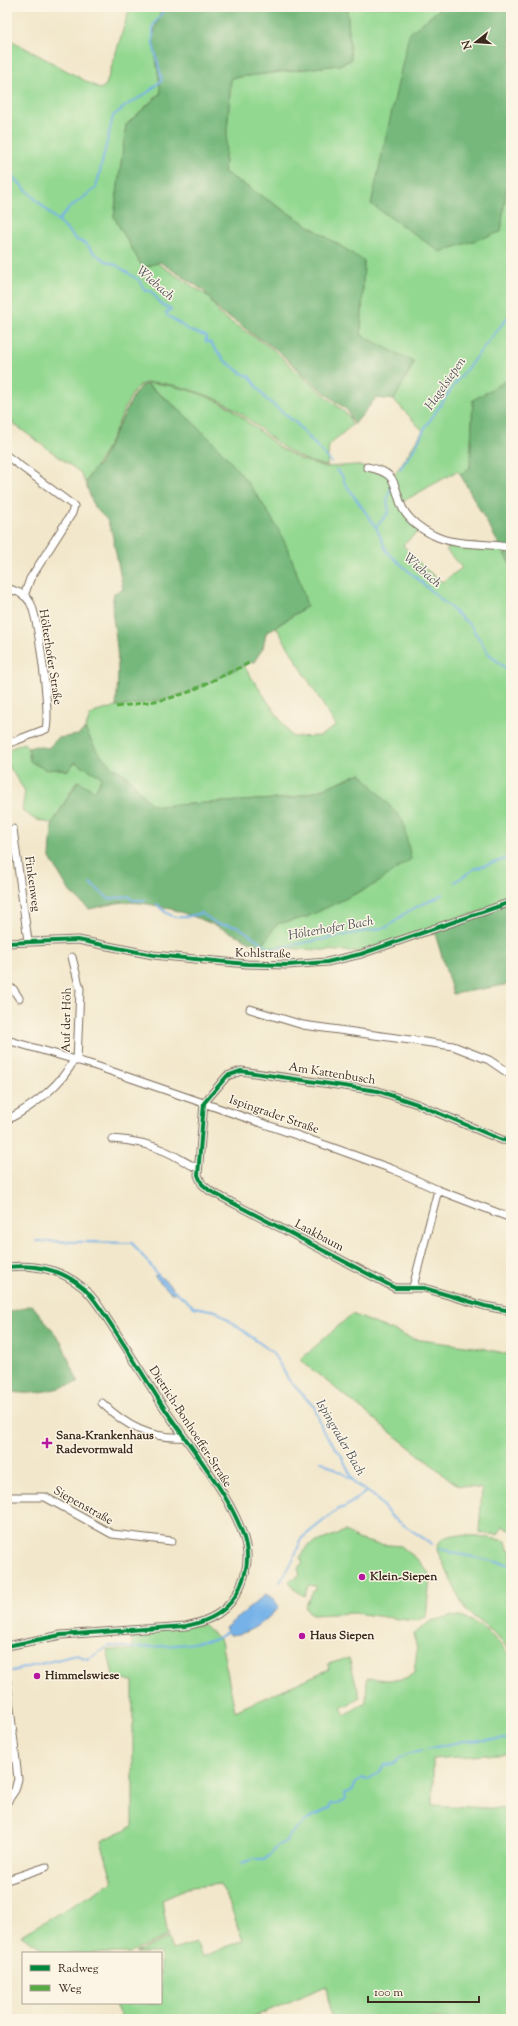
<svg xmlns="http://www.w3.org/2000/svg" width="518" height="2026" font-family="'Sorts Mill Goudy',serif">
  <rect width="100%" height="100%" fill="#fcf5e5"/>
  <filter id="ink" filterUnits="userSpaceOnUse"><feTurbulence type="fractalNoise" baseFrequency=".025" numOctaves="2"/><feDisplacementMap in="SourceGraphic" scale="8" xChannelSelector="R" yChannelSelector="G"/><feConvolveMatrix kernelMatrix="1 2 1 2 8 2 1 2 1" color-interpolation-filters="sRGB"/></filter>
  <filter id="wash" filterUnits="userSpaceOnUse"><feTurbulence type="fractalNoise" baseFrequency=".012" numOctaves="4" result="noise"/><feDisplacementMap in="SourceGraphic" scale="16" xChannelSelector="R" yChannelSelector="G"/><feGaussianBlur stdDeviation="0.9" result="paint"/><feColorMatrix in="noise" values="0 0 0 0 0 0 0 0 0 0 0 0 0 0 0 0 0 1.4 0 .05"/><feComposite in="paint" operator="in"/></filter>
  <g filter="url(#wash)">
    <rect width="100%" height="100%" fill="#f2e7cb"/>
    <path fill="#93d891" stroke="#678158" d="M130 7H162L153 36 161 92 126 125 114 217 143 268 157 263 209 297 220 315 274 350 295 370 349 416 352 425 329 445 327 466C282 457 266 429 230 406 216 397 155 375 140 385 129 393 121 420 114 433 106 451 96 467 85 483L81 473 7 419V38L100 89 106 85Z
      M347 7H442L409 34 506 191 511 169V378L473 400 470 468 460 474 457 471 402 502 393 477 423 431 394 400 414 363 361 335 364 261 224 172 231 78 339 65 351 60Z
      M151 383C178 385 208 395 231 408L280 448 300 459 325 467 356 465 388 475 403 510 421 529 403 545 424 568 442 582 462 568 446 550 454 542 500 547 511 566V901L360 952 261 947 277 924 307 917 380 796 361 773 317 791 291 798 157 806 150 803 126 775 112 767 97 751 85 729 90 716 96 712 127 704 243 665 292 737 320 736 336 726 276 627 306 607 290 554 258 496 194 425 175 406 147 384Z
      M24 743 28 748 30 761C49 773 55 771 75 761L102 777 95 791 77 781 52 824 34 819 22 810 25 791 7 764V750Z
      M352 1314 413 1339 481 1348 511 1355V1531L503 1526 498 1535 479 1533 482 1489 457 1485 300 1360Z
      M345 1531 358 1539 375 1544 401 1546 417 1559 428 1572 430 1580 426 1617 415 1621 354 1613 312 1615 305 1607 313 1591 316 1590V1586L309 1585 304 1596 294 1589 289 1581 300 1575 298 1568 303 1562 300 1558 307 1546Z
      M453 1535 478 1536 506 1541 508 1550H511V1652L492 1631 465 1610 437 1550C438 1540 444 1537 453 1535Z
      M450 1616C477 1616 495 1638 511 1657V1753L433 1759V1805L506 1809 508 1781H511V2019H331L326 1986 249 2019H122L114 2003H161V1953H134L168 1938 172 1950 196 1943 202 1957 243 1940 227 1897 220 1884 192 1887 162 1900 168 1936 129 1953H49L21 1935 113 1882 101 1841 133 1826V1681L114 1679 107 1650H133L131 1632 203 1624 221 1641 235 1711 329 1669 328 1664 349 1658 360 1698 341 1708 345 1715 366 1702 367 1678C382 1679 401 1684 414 1673L417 1650 414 1634 431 1621Z"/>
    <path fill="#76b87b" stroke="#58714c" d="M162 7H347L351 60 339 65 231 78 224 172 364 261 361 335 414 362 394 400 376 398 354 425 348 411 311 382 276 349 252 334 234 320 222 314 203 290 160 262 143 268 114 217 126 125 161 93 153 37Z
      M442 7H511V169L506 191 501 232 440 252 371 204 409 34Z
      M511 378V566L460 474 470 468 473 400Z
      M146 384C203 424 263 490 290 554 297 571 302 589 307 606L266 633 263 648 254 662H251L189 692 167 699 116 707C118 684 119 662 116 639 114 618 110 614 114 593L123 589 112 533 107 520 94 507 86 484 90 474 100 463 135 393 141 386Z
      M85 729 97 751 112 767 126 775 150 803 157 806 291 798 317 791 361 773 403 821 411 859 374 885 307 917 277 924 261 947C220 927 175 904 128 902 116 902 101 907 89 909L70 892 50 858 52 824 78 781 95 791 102 777 75 762 68 771 60 769 46 770 30 761 28 748 36 746 48 748 58 738 78 735Z
      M511 902V984L453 994 434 930Z
      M32 1305 61 1341 78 1382C59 1389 26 1398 7 1390V1313Z"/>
    <path fill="#76b2e8" stroke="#586e83" d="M159 1275 175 1290V1293H171L154 1276Z
      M266 1594 274 1599 279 1607C266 1621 250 1634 230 1635L225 1628Z"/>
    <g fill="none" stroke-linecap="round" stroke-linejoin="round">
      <path stroke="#76b2e8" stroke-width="2" d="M7 171 77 240 86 244 94 253 106 261 116 265 140 281 145 291H151L162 305 170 308 171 310 166 312 167 315 190 331 206 336V342H210L223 359 241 373 249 376 266 399 296 423 331 462
        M58 221 69 208 96 188 113 116 127 105 147 93 162 80 153 43V26L166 7
        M400 469 416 446 426 426 457 381 511 313
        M336 470 343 477 344 482 376 527 387 552 471 626 488 653 511 673
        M376 527 389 512 387 500 391 487
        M455 882 474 869 511 857
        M90 883 109 899 129 896 132 900H146
        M157 904C171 921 182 919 201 913L217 924 237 926 271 949 388 927 404 914 418 906 437 898 442 894
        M36 1241 132 1243 159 1276
        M174 1290 194 1307 216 1311 272 1352 289 1380 315 1408 323 1431 341 1455 355 1484 374 1496 392 1517 432 1544
        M321 1461 352 1479
        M440 1548 454 1553 511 1565
        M280 1582 292 1562 302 1538 338 1509 345 1507 366 1492
        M12 1671 76 1655 88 1659 109 1646 140 1648 187 1644 216 1639 228 1631
        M427 1749 464 1741 511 1739
        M242 1863 253 1859H265L271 1854 277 1846 286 1841 294 1830 313 1816 329 1809 331 1804C337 1805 342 1804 346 1798L345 1793 353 1790 356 1782 363 1778 367 1780 381 1771 384 1765 394 1764C402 1754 411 1753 423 1750"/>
    </g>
  </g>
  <g filter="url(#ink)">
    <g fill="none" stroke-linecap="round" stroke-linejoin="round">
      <defs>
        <path id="minor" d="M7 456 74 506 72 513 30 579 24 596
          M367 467C400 473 392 485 403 509 409 520 422 530 433 535 456 547 486 542 511 548
          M7 588C16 591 25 594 30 602 39 619 50 711 46 729L7 744
          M13 829 28 941
          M7 943 78 940 153 955 247 964 288 965 327 962 361 954 511 902
          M72 957 80 989 77 1061
          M7 987 13 989 19 998
          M250 1009 303 1025 453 1046 489 1060 511 1075
          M7 1040 93 1065 331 1147 392 1169 438 1190 511 1218
          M7 1120C33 1106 60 1086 74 1060
          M112 1139C131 1140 150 1144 167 1152 178 1157 187 1164 198 1168
          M511 1141 502 1140 417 1104 378 1091 241 1071 227 1076 204 1103 198 1175 202 1184 210 1191 395 1288H424L485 1306 511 1311
          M7 1267C34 1264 59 1268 81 1286 94 1296 103 1313 112 1326 129 1352 145 1378 161 1403 186 1443 237 1501 246 1546 249 1561 246 1574 240 1587 230 1611 210 1621 186 1626L61 1635 7 1646
          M413 1287 438 1190
          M102 1403C126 1426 150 1439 184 1437
          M7 1497H45L112 1534 172 1541
          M7 1681 18 1779 15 1790 7 1802
          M7 1880 46 1867"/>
      </defs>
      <use href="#minor" stroke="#7b6c5b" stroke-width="9"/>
      <use href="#minor" stroke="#fff" stroke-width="7"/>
      <path stroke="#55ab43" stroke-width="3" stroke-dasharray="6 3" stroke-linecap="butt" d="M116 707 167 699 189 692 251 662"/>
      <defs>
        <path id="cycleway" d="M7 943 78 940 153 955 247 964 288 965 327 962 361 954 511 902
          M511 1141 502 1140 417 1104 378 1091 241 1071 227 1076 204 1103 198 1175 202 1184 210 1191 395 1288H424L485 1306 511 1311
          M7 1267C34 1264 59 1268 81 1286 94 1296 103 1313 112 1326 129 1352 145 1378 161 1403 186 1443 237 1501 246 1546 249 1561 246 1574 240 1587 230 1611 210 1621 186 1626L61 1635 7 1646"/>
      </defs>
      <use href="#cycleway" stroke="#fcf5e5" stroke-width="6"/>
      <use href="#cycleway" stroke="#00873e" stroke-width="4"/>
    </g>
  </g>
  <g fill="#b5179e" stroke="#fcf5e5" stroke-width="1.5">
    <path d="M45 1437h4v4h4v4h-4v4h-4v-4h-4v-4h4z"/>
    <circle cx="362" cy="1577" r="4"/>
    <circle cx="302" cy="1636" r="4"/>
    <circle cx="37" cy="1676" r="4"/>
  </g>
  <g text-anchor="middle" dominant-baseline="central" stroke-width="3" stroke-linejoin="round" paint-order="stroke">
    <g font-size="12" fill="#3b2a1e" stroke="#fcf5e5">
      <text transform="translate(50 657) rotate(81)">Hölterhofer Straße</text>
      <text transform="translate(32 884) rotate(82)">Finkenweg</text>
      <text transform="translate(263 954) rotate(1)">Kohlstraße</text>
      <text transform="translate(67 1020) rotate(-89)">Auf der Höh</text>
      <text transform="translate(332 1074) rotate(9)">Am Kattenbusch</text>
      <text transform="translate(274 1115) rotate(19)">Ispingrader Straße</text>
      <text transform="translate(319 1236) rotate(28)">Laakbaum</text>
      <text transform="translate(190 1427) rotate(57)">Dietrich-Bonhoeffer-Straße</text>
      <text transform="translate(83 1506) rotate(29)">Siepenstraße</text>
    </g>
    <g font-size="12" font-weight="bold" fill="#3b2a1e" stroke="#fcf5e5" text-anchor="start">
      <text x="56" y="1436">Sana-Krankenhaus<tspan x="56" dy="14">Radevormwald</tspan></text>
      <text x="370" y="1577">Klein-Siepen</text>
      <text x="310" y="1636">Haus Siepen</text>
      <text x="45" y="1676">Himmelswiese</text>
    </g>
    <g font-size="13" font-style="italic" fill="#4d535b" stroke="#fcf5e5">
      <text transform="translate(155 284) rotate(41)">Wiebach</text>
      <text transform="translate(446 384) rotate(-55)">Hagelsiepen</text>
      <text transform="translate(422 571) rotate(41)">Wiebach</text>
      <text transform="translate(331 929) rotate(-10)">Hölterhofer Bach</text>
      <text transform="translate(340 1438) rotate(60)">Ispingrader Bach</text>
    </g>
  </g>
  <rect width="518" height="2026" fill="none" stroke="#fcf5e5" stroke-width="24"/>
  <rect x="22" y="1952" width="140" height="52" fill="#fcf5e5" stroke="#afa495"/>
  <rect x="30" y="1965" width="20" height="6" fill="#00873e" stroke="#afa495"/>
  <text x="58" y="1972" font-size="12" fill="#3b2a1e">Radweg</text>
  <rect x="30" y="1985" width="20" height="6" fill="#55ab43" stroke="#afa495"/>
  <text x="58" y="1992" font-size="12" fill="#3b2a1e">Weg</text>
  <g transform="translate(476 42) rotate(253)" stroke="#fcf5e5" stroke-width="3" paint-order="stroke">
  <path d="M0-3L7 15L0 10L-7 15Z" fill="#3b2a1e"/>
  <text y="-6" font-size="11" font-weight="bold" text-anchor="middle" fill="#3b2a1e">N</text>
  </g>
  <path d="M368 1996v6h111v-6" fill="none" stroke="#3b2a1e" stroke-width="2"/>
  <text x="374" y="1996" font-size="12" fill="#3b2a1e" stroke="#fcf5e5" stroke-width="3" paint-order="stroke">100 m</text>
</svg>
